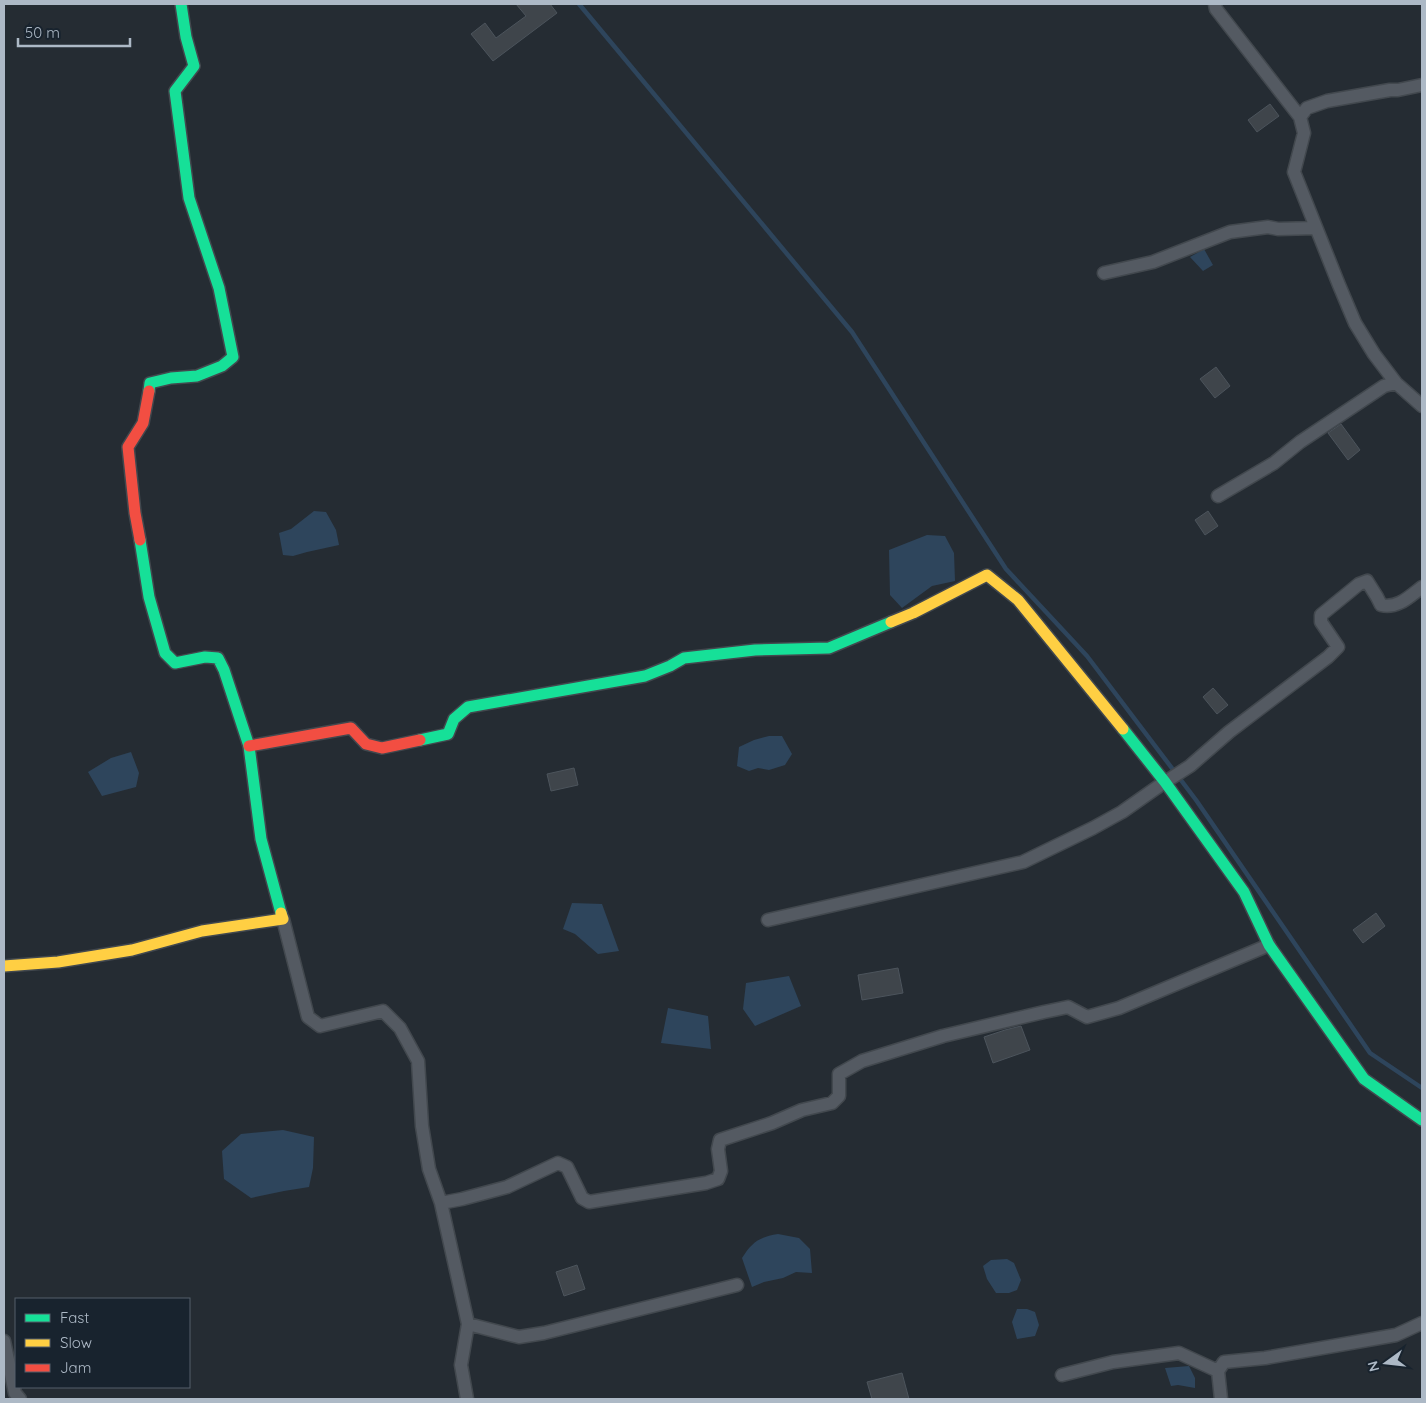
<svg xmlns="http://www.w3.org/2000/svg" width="1426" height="1403" font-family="Quicksand,sans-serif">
  <rect width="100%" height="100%" fill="#252c33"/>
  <path fill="#2e455c" d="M1204 249 1213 265 1203 271 1190 257Z
    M314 511 326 512 336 530 339 545 307 552 293 556 283 555 279 533 291 529Z
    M927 535 945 536 954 553 955 581 932 586 902 608 890 595 889 550Z
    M769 736H782L792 754 785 765 769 770 758 768 749 771 737 766 739 747 754 740Z
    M131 752 139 773 136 787 102 796 88 772 111 758Z
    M572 903 602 904 619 951 598 954 575 934 563 929Z
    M789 976 801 1006 755 1026 743 1009 746 983Z
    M668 1008 708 1016 711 1049 661 1043Z
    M283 1130 314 1137 313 1168 309 1187 284 1191 251 1198 224 1179 222 1151 241 1134Z
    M778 1234 799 1238 810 1249 812 1273 796 1272 783 1278 764 1282 752 1287 742 1258C752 1242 759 1237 778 1234Z
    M1007 1259 1014 1263 1021 1280 1017 1290 1009 1293H996L987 1279 983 1266 991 1260Z
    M1017 1309H1027L1035 1312 1039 1325 1035 1336 1017 1339 1012 1322Z
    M1189 1366 1195 1378V1388L1178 1385 1171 1386 1165 1368Z"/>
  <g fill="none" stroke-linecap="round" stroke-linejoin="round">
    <path stroke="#2e455c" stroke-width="4.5" d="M579 4 852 332 1006 569 1087 656 1196 800 1370 1053 1422 1088"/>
  </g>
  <path fill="#3f454b" stroke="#4c545c" d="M516 4H550L557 13 493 61 471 34 485 23 496 38 526 16Z
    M1270 104 1279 116 1257 132 1248 120Z
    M1216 367 1230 386 1215 398 1200 379Z
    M1341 424 1360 450 1348 460 1328 433Z
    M1208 511 1218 526 1205 535 1195 520Z
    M1213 688 1228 705 1217 714 1203 697Z
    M574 768 578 785 551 791 547 774Z
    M1376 913 1385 926 1363 943 1353 930Z
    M898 968 903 993 862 1000 858 975Z
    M1021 1026 1030 1050 993 1063 984 1037 1005 1030Z
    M577 1265 585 1289 564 1296 556 1272Z
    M902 1373 909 1399H872L867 1382Z"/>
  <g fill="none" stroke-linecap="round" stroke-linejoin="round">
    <defs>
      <path id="street" d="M1215 4 1216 9 1300 117 1304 133 1294 172 1339 285 1355 323 1374 354 1396 383 1422 406
        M1300 117 1307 108 1327 101 1390 90H1398L1422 85
        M1104 273 1153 262 1230 232 1268 227 1278 229 1316 228
        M1218 496 1274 463 1300 442 1384 386 1396 383
        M283 919 308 1017 320 1026 383 1011 400 1028 418 1061 422 1126 429 1169 441 1203 468 1324 461 1365 467 1399
        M768 920 1023 862 1093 828 1122 812 1159 786 1190 766 1229 732 1328 657 1338 647 1321 622V615L1359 584 1367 581 1377 597 1381 605C1398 609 1410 596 1422 587
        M441 1203 462 1199 507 1187 558 1163 567 1167 582 1198 589 1202 706 1183 718 1179 721 1171 718 1149 720 1140 772 1123 802 1110 832 1103 839 1096V1074L862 1061 943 1036 1044 1012 1068 1007 1087 1017 1119 1008 1269 945
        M468 1324 519 1337 544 1333 737 1285
        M4 1341 15 1393 20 1399
        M1062 1375 1113 1362 1179 1353 1218 1371
        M1221 1399 1218 1371 1224 1362 1265 1358 1396 1335 1422 1323"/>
      <path id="fast" d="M149 391 150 383 171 378 197 376 222 366 233 357 219 288 189 198 175 91 194 66 186 37 181 4
        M140 540 149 597 165 653 175 663 205 657 218 658 224 670 249 746 261 839 281 913
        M1123 729 1165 782 1244 892 1269 945 1364 1079 1422 1120
        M420 740 448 734 454 719 468 707 645 676 670 666 684 658 755 650 829 648 891 622"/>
      <path id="slow" d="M891 622 913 613 987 575 1018 600 1123 729
        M4 966 58 962 132 950 202 931 283 919 281 913"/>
      <path id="jam" d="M140 540 135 513 128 447 143 423 149 391
        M249 746 351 728 366 744 382 748 420 740"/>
    </defs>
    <use href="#street" stroke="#42484e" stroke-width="15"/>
    <use href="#fast" stroke="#42484e" stroke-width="14"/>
    <use href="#slow" stroke="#42484e" stroke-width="14"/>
    <use href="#jam" stroke="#42484e" stroke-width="14"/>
    <use href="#street" stroke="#545a62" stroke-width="12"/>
    <use href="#fast" stroke="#16e098" stroke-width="11"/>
    <use href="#slow" stroke="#ffcf43" stroke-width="11"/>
    <use href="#jam" stroke="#f24e42" stroke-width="11"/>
  </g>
  <rect width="1426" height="1403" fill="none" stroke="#adb9c6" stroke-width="10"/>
  <rect x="15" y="1298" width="175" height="90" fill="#18232e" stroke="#545f6b"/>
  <rect x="25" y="1314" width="25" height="8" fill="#16e098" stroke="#545f6b"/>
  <text x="60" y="1323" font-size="15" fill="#adb9c6">Fast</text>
  <rect x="25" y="1339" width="25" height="8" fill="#ffcf43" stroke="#545f6b"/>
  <text x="60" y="1348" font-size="15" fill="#adb9c6">Slow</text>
  <rect x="25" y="1364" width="25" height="8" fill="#f24e42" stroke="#545f6b"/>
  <text x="60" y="1373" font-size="15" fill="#adb9c6">Jam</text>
  <g transform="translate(1386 1363) rotate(255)" stroke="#18232e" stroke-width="4" paint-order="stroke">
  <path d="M0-4L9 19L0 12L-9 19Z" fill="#adb9c6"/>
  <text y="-8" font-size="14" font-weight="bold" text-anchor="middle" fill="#adb9c6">N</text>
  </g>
  <path d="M18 38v8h112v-8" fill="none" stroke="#adb9c6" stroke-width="2.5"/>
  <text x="25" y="38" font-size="15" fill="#adb9c6" stroke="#18232e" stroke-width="4" paint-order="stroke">50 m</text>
</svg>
